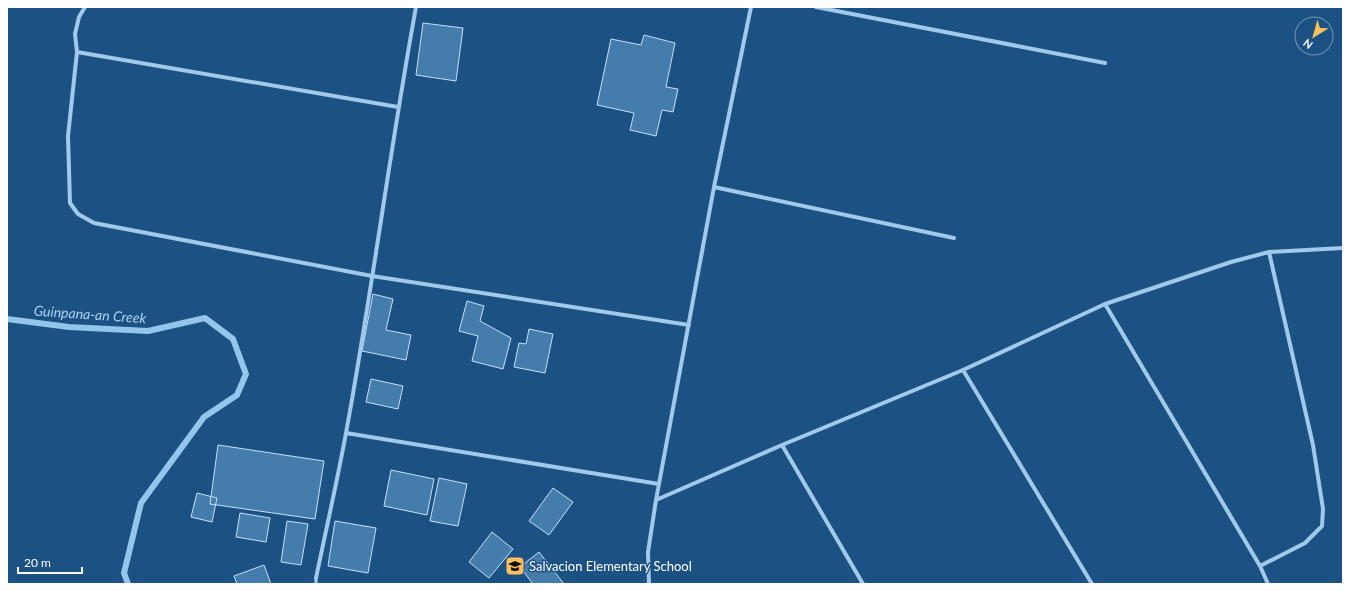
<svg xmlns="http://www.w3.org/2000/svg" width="1350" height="591" font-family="Lato,sans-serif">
  <rect width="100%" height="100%" fill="#1b5283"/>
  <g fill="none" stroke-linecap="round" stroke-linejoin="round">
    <path stroke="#94c5ed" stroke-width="6" d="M7 319 69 327 148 331 205 318 233 339 246 374 237 395 204 417 141 503 124 573 128 584"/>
  </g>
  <path fill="#447cac" stroke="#c6e1f8" d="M423 23 463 28 456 81 416 75Z
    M644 35 675 43 666 87 678 89 673 112 662 110 656 136 630 130 634 113 597 105 611 39 641 45Z
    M373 294 393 299 386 330 411 335 406 360 362 351Z
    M467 301 484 306 480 321 511 338 503 369 472 361 478 336 459 331Z
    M529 329 553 334 545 373 514 367 519 343 526 344Z
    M371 379 403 386 398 409 366 402Z
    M218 445 324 461 315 519 210 504Z
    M391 470 434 479 427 515 384 506Z
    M439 478 467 484 458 526 430 521Z
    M553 488 573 502 549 535 529 521Z
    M197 493 217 498 212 522 191 517Z
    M240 513 270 518 266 542 236 537Z
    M287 521 308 524 301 565 281 562Z
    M335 521 376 528 368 573 328 566Z
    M492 532 513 549 489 578 469 562Z
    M539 552 564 584H533L520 567Z
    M264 565 271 584H237L234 576Z"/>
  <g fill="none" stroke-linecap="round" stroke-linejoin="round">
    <path stroke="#a1c9ea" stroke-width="3" d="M316 584V578"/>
    <path stroke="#a1c9ea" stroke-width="4" d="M85 7 79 17 75 34 77 52 68 136 70 203 78 214 94 223 372 276 689 325
      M816 7 1105 63
      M77 52 398 107
      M714 187 954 238
      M1105 304 1260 566 1268 584
      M963 370 1092 584
      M346 433 659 484
      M782 445 863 584
      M656 500 714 187 751 7
      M1260 566 1305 543 1322 526 1323 509 1313 445 1269 252
      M316 578C326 530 337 482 346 433 372 292 390 149 416 7
      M649 584 648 552 656 500 782 445 963 370 1105 304 1231 262 1269 252 1343 248"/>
  </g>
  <defs>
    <symbol id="school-square" viewBox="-11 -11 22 22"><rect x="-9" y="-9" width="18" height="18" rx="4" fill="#fbc05e" stroke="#1b5283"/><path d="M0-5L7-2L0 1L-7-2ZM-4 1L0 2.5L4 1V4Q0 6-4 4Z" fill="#111"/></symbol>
  </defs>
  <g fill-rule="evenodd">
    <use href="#school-square" x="504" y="555" width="22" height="22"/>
  </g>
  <g text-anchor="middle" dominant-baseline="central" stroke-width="3" stroke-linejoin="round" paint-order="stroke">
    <g font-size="13" fill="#fff" stroke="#1b5283" text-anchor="start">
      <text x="529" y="566">Salvacion Elementary School</text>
    </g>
    <g font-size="14" font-style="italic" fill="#acd2f2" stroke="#1b5283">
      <text transform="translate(90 314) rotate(4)">Guinpana-an Creek</text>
    </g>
  </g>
  <rect width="1350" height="591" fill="none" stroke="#ffffff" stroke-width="16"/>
  <g transform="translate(1314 36) rotate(217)"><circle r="19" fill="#1b5283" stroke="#7697b5"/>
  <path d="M0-3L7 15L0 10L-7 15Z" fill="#fbc05e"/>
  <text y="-6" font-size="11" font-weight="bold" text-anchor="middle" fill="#ffffff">N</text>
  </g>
  <path d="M18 567v6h64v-6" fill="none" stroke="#ffffff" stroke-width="2"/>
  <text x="24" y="567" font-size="12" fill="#ffffff" stroke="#1b5283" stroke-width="3" paint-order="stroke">20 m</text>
</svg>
